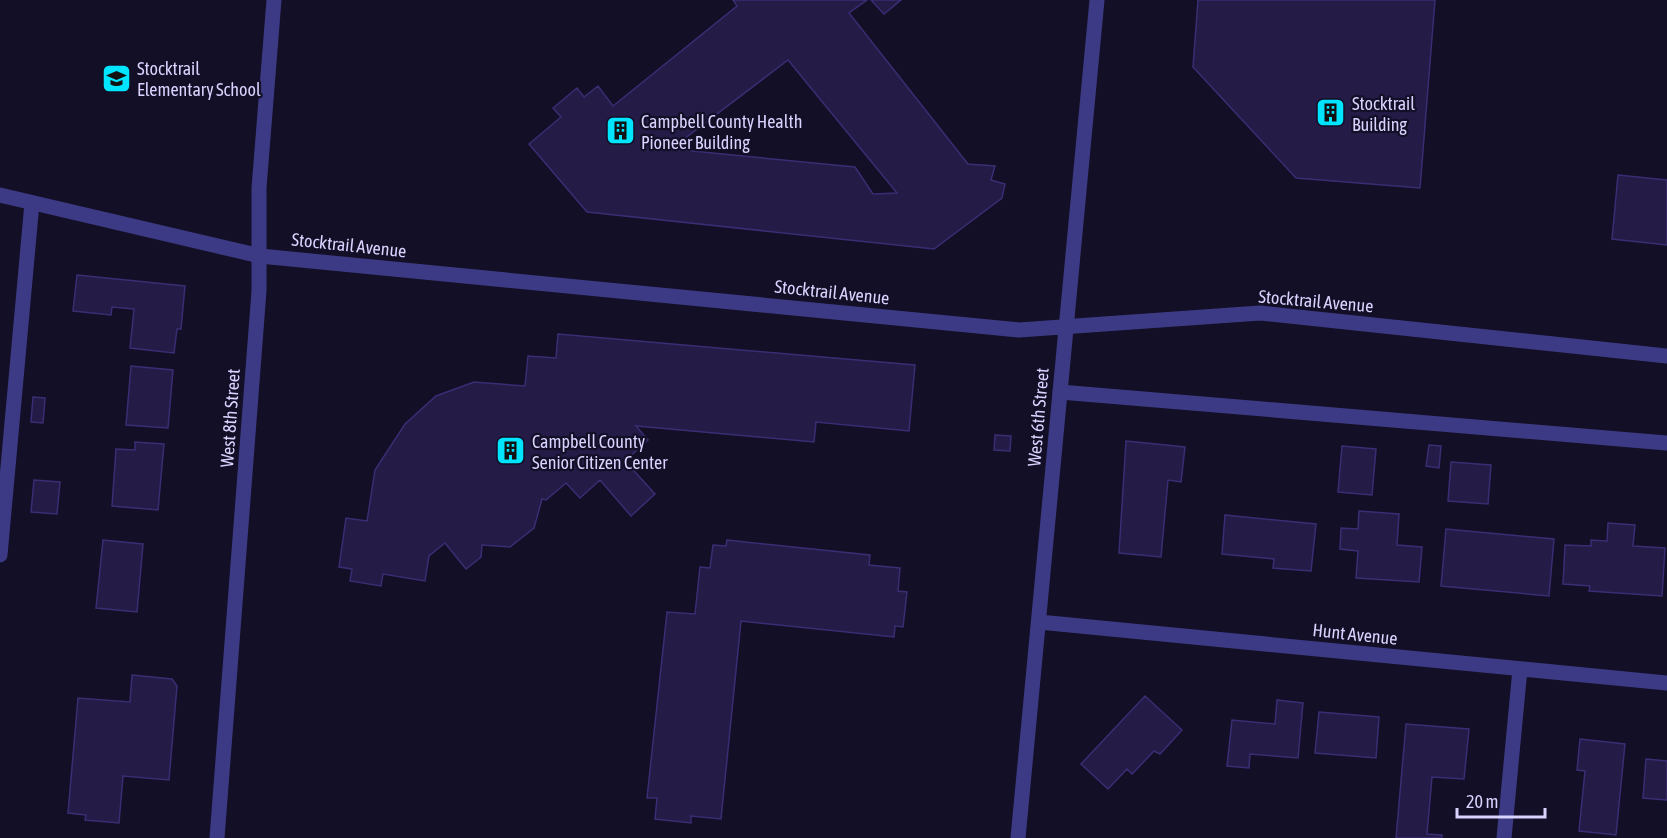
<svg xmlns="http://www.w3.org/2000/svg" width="1667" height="838" font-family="'Asap Condensed',sans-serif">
  <rect width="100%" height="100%" fill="#130f26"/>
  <path fill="#241b47" stroke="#3b2d73" stroke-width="1.5" fill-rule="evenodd" d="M733 0H867L849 13 968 164 995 166 991 180 1005 184 1002 198 934 249 587 212 529 144 561 117 553 108 577 88 584 97 598 86 613 106 737 6ZM788 60 897 193 873 194 855 167 671 149Z
    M871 0H901L884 14Z
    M1198 0H1435L1420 188 1296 178 1193 67Z
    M1618 175 1667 180V245L1612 239Z
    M77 275 185 286 181 329H177L174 353 130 348 134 309 112 307 111 315 73 311Z
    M558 334 915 365 909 431 816 422 814 442 636 426 648 440 625 461 655 494 631 516 600 480 580 498 566 483 546 500 542 499 534 528 510 547 482 545 481 557 466 569 445 543 429 556 425 581 383 574 381 586 350 581 352 569 339 567 346 518 367 521 375 470 405 424 436 396 474 382 525 386 528 356 556 358Z
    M131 366 173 370 168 428 126 425Z
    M33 397 45 398 43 423 31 422Z
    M995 435 1011 436 1010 451 994 450Z
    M1126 441 1185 447 1181 482 1168 480 1161 557 1119 553Z
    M135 442 164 444 158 510 112 506 116 449 135 450Z
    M1429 445 1441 446 1439 468 1426 466Z
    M1342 446 1376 449 1372 495 1338 492Z
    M1451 462 1491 465 1488 504 1448 501Z
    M34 480 60 482 57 514 31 512Z
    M1359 511 1399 514 1397 545 1422 547 1419 582 1356 578 1358 551 1340 549 1341 528 1358 529Z
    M1225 515 1316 524 1311 571 1273 568 1274 559 1222 554Z
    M1608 523 1635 525 1633 546 1665 548 1662 596 1589 591 1590 586 1563 584 1565 545 1591 546V540L1607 541Z
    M1446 529 1554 539 1549 596 1441 586Z
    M103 540 143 544 137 612 96 608Z
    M727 540 870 555 869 565 900 568 898 591 907 592 903 627 895 626 894 637 741 621 721 819 691 816V823L655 819 657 798H647L667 612 695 614 700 567 710 568 713 545 726 546Z
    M132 675 172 679 177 686 169 780 123 776 119 823 85 820 86 815 68 813 78 698 130 702Z
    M1145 696 1182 730 1160 754 1154 751 1132 774 1127 769 1108 789 1081 764Z
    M1277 700 1303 703 1298 758 1250 754 1249 768 1227 766 1232 720 1275 724Z
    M1319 712 1379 717 1376 758 1315 753Z
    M1406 724 1469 729 1464 779 1432 777 1427 834 1442 835V838H1396Z
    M1580 739 1625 744 1616 835 1579 831 1585 771 1577 770Z
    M1646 759 1667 761V800L1643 798Z"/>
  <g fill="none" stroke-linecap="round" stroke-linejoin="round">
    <path stroke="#3d3a85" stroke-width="15" d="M1060 392 1667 443
      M0 555 32 203"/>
    <path stroke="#3d3a85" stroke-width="15" d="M0 195 260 256 1019 330 1260 313 1667 356
      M1039 622 1667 683
      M217 838 259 291V188L274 0
      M1018 838 1097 0
      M1504 838 1520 669"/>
  </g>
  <defs>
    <symbol id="school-square" viewBox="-11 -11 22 22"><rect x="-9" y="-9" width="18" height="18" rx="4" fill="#00e5ff" stroke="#130f26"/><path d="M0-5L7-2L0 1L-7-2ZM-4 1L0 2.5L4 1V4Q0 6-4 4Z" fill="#111"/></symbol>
    <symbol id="building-square" viewBox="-11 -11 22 22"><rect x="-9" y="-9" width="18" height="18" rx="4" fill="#00e5ff" stroke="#130f26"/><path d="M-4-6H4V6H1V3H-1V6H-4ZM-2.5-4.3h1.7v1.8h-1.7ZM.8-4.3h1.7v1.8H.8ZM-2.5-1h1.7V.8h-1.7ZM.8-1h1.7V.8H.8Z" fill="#111"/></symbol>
  </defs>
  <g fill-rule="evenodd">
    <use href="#school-square" x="100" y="62" width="33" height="33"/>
    <use href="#building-square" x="1314" y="96" width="33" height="33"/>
    <use href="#building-square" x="604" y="114" width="33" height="33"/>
    <use href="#building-square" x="494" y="434" width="33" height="33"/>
  </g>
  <g text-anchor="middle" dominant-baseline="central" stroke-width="4.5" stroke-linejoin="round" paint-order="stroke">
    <g font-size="18" fill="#d9d4ff" stroke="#130f26" text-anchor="start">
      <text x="137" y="68">Stocktrail<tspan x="137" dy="21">Elementary School</tspan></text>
      <text x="1352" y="103">Stocktrail<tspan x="1352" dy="21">Building</tspan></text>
      <text x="641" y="121">Campbell County Health<tspan x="641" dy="21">Pioneer Building</tspan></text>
      <text x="532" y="441">Campbell County<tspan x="532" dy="21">Senior Citizen Center</tspan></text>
    </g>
    <g font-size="18" fill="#d9d4ff" stroke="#130f26">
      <text transform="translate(349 245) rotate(6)">Stocktrail Avenue</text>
      <text transform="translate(832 292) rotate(6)">Stocktrail Avenue</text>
      <text transform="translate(1316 301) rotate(5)">Stocktrail Avenue</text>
      <text transform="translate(1038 417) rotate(-85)">West 6th Street</text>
      <text transform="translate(230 418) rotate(-86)">West 8th Street</text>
      <text transform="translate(1355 634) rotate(6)">Hunt Avenue</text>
    </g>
  </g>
  <path d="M1457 808v9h88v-9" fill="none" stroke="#d9d4ff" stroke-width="3"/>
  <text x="1466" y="808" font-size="18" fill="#d9d4ff" stroke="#130f26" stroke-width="4.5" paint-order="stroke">20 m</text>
</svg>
